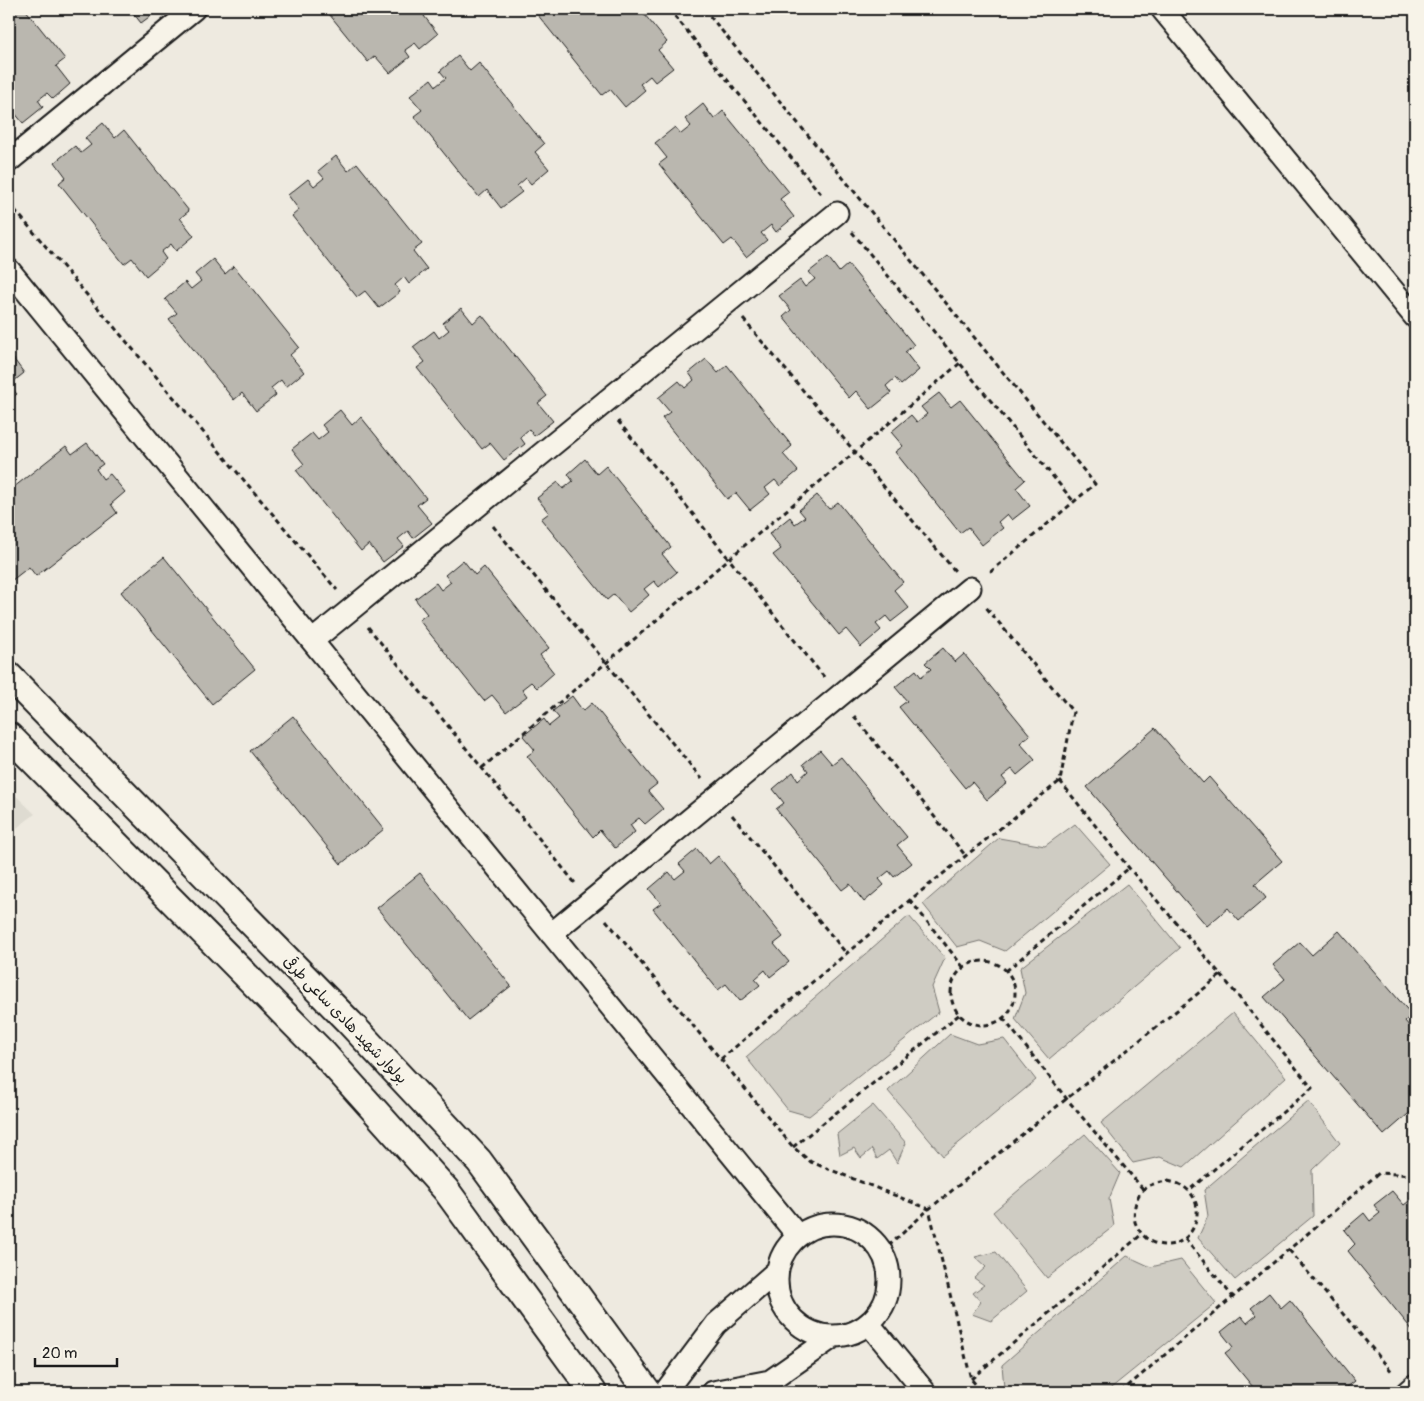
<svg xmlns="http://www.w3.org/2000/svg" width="1424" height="1401" font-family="Pangolin,'Playpen Sans Arabic',sans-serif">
  <rect width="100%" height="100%" fill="#eeeae0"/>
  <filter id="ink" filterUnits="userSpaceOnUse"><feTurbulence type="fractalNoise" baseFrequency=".02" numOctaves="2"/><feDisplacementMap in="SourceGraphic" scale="10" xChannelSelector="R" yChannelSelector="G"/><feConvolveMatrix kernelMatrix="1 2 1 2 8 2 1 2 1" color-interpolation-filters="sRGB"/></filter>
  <g filter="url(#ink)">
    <path fill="#dedbd1" d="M9 789 35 814 9 834Z"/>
    <path fill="#cfccc3" stroke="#767470" d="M1075 824 1110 864 1005 951 980 941 957 947 923 904 999 838 1045 846Z
      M1127 884 1180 948 1049 1059 1015 1019 1025 993 1020 968Z
      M909 916 945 958 932 987 939 1012 809 1116 788 1110 746 1057Z
      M1233 1013 1286 1077 1184 1167 1160 1157 1133 1163 1101 1123Z
      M950 1034 977 1044 1004 1039 1036 1080 943 1156 888 1091Z
      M1308 1101 1340 1143 1312 1170 1313 1216 1235 1280 1198 1238 1208 1216 1204 1190Z
      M873 1105 906 1143 897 1163 889 1150 877 1159 872 1149 861 1158 854 1148 840 1155 837 1134Z
      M1085 1134 1120 1173 1109 1199 1114 1226 1047 1278 993 1212Z
      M996 1252 1027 1291 991 1321 972 1314 981 1302 973 1293 984 1285 974 1278 986 1267 975 1257Z
      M1127 1256 1151 1267 1181 1260 1216 1303 1106 1392H1008L1004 1388 1002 1365Z"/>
    <path fill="#bab7af" stroke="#1c1c1c" d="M9 9H25L65 59 56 66 70 84 53 99 47 93 38 100 43 107 23 123 9 106Z
      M130 9H160L141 23Z
      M325 9H432L424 16 438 34 420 49 415 43 405 50 410 57 390 73 375 56 368 62Z
      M545 9H640L667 42 658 50 673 68 655 82 650 76 640 84 645 90 625 107 610 89 602 95 537 14Z
      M458 56 470 71 479 63 544 144 535 152 549 169 531 184 526 178 517 186 522 192 501 208 487 190 479 197 414 116 422 110 410 96 431 79 436 86 446 78 440 71Z
      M703 104 714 119 723 111 789 192 780 199 794 217 776 232 771 225 761 233 767 240 746 257 732 239 724 245 659 164 667 158 655 143 675 127 681 134 691 126 685 119Z
      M103 123 115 138 124 130 189 211 180 218 194 236 176 251 171 244 161 252 166 259 146 276 132 258 124 264 59 183 66 177 55 162 75 146 81 153 91 145 85 138Z
      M336 156 348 171 357 163 422 244 413 251 427 269 409 284 404 277 395 285 400 292 379 308 365 291 357 297 292 216 299 210 288 195 308 179 314 186 324 178 318 171Z
      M828 257 839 272 848 264 914 345 905 352 919 370 901 385 895 378 886 386 891 393 871 409 856 391 849 398 783 317 791 310 779 296 800 280 805 287 815 279 809 272Z
      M213 259 225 274 234 266 299 347 290 355 304 372 286 387 281 380 271 388 276 395 256 411 242 393 234 400 169 319 177 313 165 299 185 282 191 289 201 281 195 274Z
      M461 308 473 323 482 315 547 396 538 403 553 421 534 436 529 429 520 437 525 444 504 460 490 443 482 449 417 368 425 362 413 347 434 331 439 338 449 330 443 323Z
      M10 354 24 373 9 385 17 394 9 400Z
      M706 359 718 373 727 365 792 446 783 454 798 471 780 486 775 480 765 488 770 494 750 510 736 493 727 499 662 418 670 412 658 398 679 381 685 388 694 380 689 373Z
      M939 393 951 407 960 400 1025 480 1016 488 1030 506 1012 520 1007 514 998 522 1003 528 982 545 968 527 960 533 895 452 903 446 891 432 911 415 917 422 927 414 921 407Z
      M340 410 352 425 361 417 426 498 417 505 432 523 413 538 408 531 398 539 404 546 383 562 369 544 361 551 296 470 304 464 292 449 312 433 318 440 328 432 322 425Z
      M87 443 103 464 96 469 103 479 110 474 125 492 111 504 117 513 36 576 29 567 11 581 9 578V491L66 446 72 454Z
      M585 459 597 474 606 466 671 547 662 554 677 572 659 587 654 581 644 589 649 595 629 612 614 594 607 600 541 519 549 513 537 498 558 482 563 489 573 481 568 474Z
      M817 495 829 509 838 502 903 582 894 590 909 608 891 622 886 616 876 624 881 630 861 647 846 629 839 635 773 555 781 549 769 534 790 517 795 524 805 517 799 510Z
      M164 557 255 669 212 704 121 592Z
      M463 560 475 575 484 567 549 648 540 655 554 673 537 688 531 682 522 689 527 696 506 712 492 695 484 701 419 620 427 614 415 599 436 583 441 590 451 582 445 575Z
      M943 648 955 662 964 654 1030 735 1020 743 1035 760 1017 775 1012 769 1002 777 1007 783 987 800 972 782 965 788 899 707 907 701 895 687 916 670 921 677 931 669 925 663Z
      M572 696 583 711 592 703 657 784 648 791 663 809 645 824 639 818 630 825 635 832 615 848 600 830 593 837 527 756 535 750 523 736 544 719 549 726 559 718 553 711Z
      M293 716 384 829 341 864 250 751Z
      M1155 728 1203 783 1209 777 1282 861 1255 884 1266 898 1239 921 1228 908 1207 926 1087 787Z
      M820 750 832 764 841 757 907 837 897 845 912 863 894 877 889 871 879 879 884 885 864 902 850 884 842 890 776 809 784 803 773 789 793 772 798 780 808 771 803 764Z
      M697 849 709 864 718 856 783 937 774 944 789 962 770 977 765 970 755 979 760 985 740 1001 726 984 718 990 653 909 661 903 649 889 669 872 675 879 685 871 679 864Z
      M420 873 511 986 468 1020 377 908Z
      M1339 931 1412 1015 1405 1021 1415 1033V1108L1384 1135 1264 997 1285 979 1273 965 1300 942 1312 955Z
      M1392 1191 1404 1205 1413 1198 1415 1201V1329L1413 1331 1348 1251 1355 1244 1344 1230 1364 1213 1370 1221 1380 1213 1374 1205Z
      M1269 1293 1281 1308 1290 1300 1355 1381 1346 1388 1349 1392H1257L1225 1353 1233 1347 1221 1332 1241 1316 1247 1323 1257 1315 1251 1308Z"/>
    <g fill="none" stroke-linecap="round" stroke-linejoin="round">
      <defs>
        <path id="minor" d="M1162 9 1415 317
          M9 161 194 9
          M9 270 798 1236
          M312 641 837 213
          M551 934 970 588
          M777 1280a56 56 0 1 1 112 0a56 56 0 1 1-112 0Z
          M869 1324 925 1392
          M665 1392 716 1324 778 1270
          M713 1392 770 1381 833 1337
          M1407 1392 1415 1385"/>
        <path id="tertiary" d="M9 676 350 1023 479 1161 648 1392
          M9 736 323 1053 446 1190 593 1392"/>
      </defs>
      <use href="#minor" stroke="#1c1c1c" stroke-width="25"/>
      <use href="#tertiary" stroke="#1c1c1c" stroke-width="30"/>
      <path stroke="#1c1c1c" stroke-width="3" stroke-dasharray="5 4" stroke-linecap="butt" d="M669 9 821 194
        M704 9 1095 484 988 574
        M9 203 337 590
        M852 232 1074 502
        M743 319 955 571
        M618 421 824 677
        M493 526 702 779
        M368 627 575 883
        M854 716 965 855
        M482 768 960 363
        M1060 781 1129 868 1221 975 1312 1088 1188 1191
        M732 815 846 953
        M910 900 964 968
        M606 920 793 1147 811 1162 929 1209 971 1379 982 1392
        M951 993a32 32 0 1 1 64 0a32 32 0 1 1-64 0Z
        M1006 971 1129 868
        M1003 1018 1066 1098 1143 1189
        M721 1059 910 900 1060 781 1073 712 985 606
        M793 1147 960 1014
        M1168 1181C1171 1182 1176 1183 1179 1184 1216 1202 1191 1259 1152 1242 1144 1238 1138 1230 1135 1222 1133 1212 1135 1197 1143 1190 1149 1184 1160 1182 1168 1181Z
        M1185 1239 1233 1297
        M1289 1250 1393 1373
        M882 1252 929 1209 1221 975
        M971 1379 1142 1234
        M1121 1392 1379 1173 1415 1175"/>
      <use href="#minor" stroke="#f7f3e8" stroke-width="21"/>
      <use href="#tertiary" stroke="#f7f3e8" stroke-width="26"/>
    </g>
  </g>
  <g text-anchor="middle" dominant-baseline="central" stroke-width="5" stroke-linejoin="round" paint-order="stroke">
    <g font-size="15" fill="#1c1c1c" stroke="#f7f3e8">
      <text transform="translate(345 1020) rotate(46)">بولوار شهید هادی ساعی طرقی</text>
    </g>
  </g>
  <rect width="1424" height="1401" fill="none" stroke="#f7f3e8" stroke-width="30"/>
  <rect x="15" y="15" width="1394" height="1371" fill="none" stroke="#1c1c1c" stroke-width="2" filter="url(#ink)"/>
  <path d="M35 1358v8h82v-8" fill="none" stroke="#1c1c1c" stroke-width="2.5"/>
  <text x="42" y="1358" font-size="15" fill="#1c1c1c" stroke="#f7f3e8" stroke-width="4" paint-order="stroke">20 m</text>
</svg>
